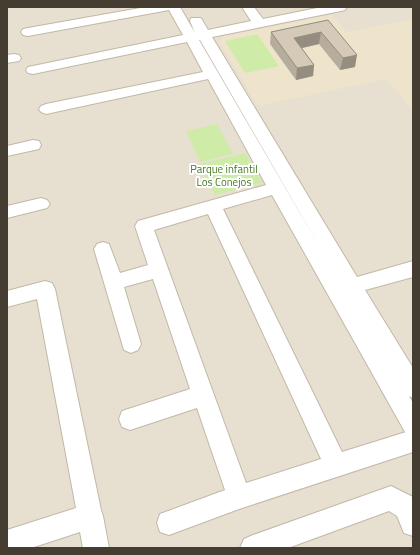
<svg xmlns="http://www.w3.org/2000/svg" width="420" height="555" font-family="'Titillium Web',sans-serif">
  <rect width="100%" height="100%" fill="#f3eee2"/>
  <path fill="#e7dfd0" d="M7 7H413V548H7Z"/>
  <path fill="#eee3cb" d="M332 15 347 32 413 19V110L386 79 258 106 219 41 224 36Z"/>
  <path fill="#ceeca7" d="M257 34 279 66 245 73 225 41Z
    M217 124 233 154 200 162 186 131Z
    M246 153 262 183 215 195 200 164Z"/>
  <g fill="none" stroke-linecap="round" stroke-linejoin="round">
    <defs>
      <path id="minor" d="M146 7H180L195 33 190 21 191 18H201L208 30 251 21 242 7H254L263 19 322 7H347L345 10 341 11 212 37 357 277 413 261V277L365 290 413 368V398L409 396 413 403V452L239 509 169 535 160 532 157 523 160 514 225 490 197 408 130 430 122 427 119 419 122 411 190 389 153 279 124 287 141 344 138 350 131 353 124 350 94 249 97 244 103 242 109 244 120 273 148 265 135 226 138 221 266 185 208 79 46 114 41 112 39 109 41 106 46 104 203 72 187 42 33 74 28 73 26 70 28 67 33 66 183 35 169 10 28 36 23 35 21 32 23 29 28 28ZM199 40H200L325 256ZM272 195 405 432H406L342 452 223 209ZM208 214 321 459 246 483 154 230Z
        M14 54 19 55 21 58 19 61 7 63V55Z
        M33 140 39 141 41 145 39 149 7 156V146Z
        M41 198 47 200 50 204 47 208 7 218V206Z
        M45 281 52 283 55 289 101 510 103 516 109 548H83L80 532 31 548H7V530L76 508 37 299 7 307V291Z
        M391 486 413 497V536L404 533 397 516 389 511 288 548H240L244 539 253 535Z"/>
    </defs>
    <use href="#minor" stroke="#c2b8a7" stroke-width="2"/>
    <use href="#minor" fill="#fff" fill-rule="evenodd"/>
  </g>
  <path fill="#b7ad9d" d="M328 20 355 67 340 70 319 44 302 48 314 65 313 76 296 80 270 44 271 32Z"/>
  <path fill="#958d80" d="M321 32 319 44 293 50 294 38Z
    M357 55 355 67 340 70 343 58Z
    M314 65 313 76 296 80 297 68Z"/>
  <path fill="#d5c9b7" stroke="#958d80" d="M328 20 357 55 343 58 321 32 294 38 314 65 297 68 271 32Z"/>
  <g text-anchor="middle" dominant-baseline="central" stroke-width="4" stroke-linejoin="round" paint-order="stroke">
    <g font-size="11" fill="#457b21" stroke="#fff">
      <text x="224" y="169">Parque infantil<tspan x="224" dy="13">Los Conejos</tspan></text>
    </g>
  </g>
  <rect width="420" height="555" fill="none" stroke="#453d32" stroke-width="16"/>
</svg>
